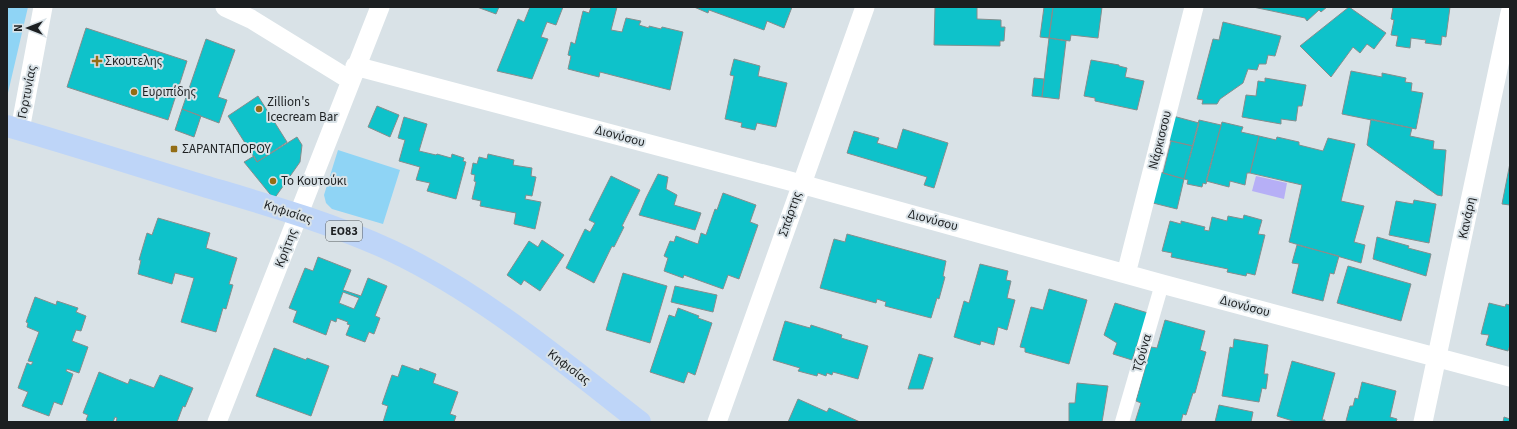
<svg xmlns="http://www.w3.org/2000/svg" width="1517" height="429" font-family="'Source Sans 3',sans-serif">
  <rect width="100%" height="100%" fill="#d9e2e7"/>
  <path fill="#8fd4f5" d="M7 7H28L7 97Z
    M338 150 400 170 383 224 332 209 326 203 324 195Z"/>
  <path fill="#b6aff6" d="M1256 176 1287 183 1284 199 1252 191Z"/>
  <path fill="#0ec2ca" stroke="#848e8e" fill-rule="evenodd" d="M477 7H499L496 14Z
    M530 7H563L556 25 547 22 541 37 548 39 532 79 497 71 518 19 524 22Z
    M591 7H617L611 30 622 32 626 18 641 21 639 25 649 28V26L661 29 662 27 683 32 670 90 600 72 599 77 568 69 571 56 568 55 571 42 575 44 583 11 589 13Z
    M694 7H792L784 28 767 21 764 30 709 10 708 13Z
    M935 7H977V19L1001 20V27H1005L1004 41H1000V46L934 45Z
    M1044 7H1053L1049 38 1040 37Z
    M1053 7H1102L1098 38 1071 35 1070 41 1049 38Z
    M1253 7H1327L1321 12 1319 10 1307 21 1305 18Z
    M1349 7 1386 33 1374 49 1367 44 1360 53 1353 47 1331 77 1300 46Z
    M1393 7H1450L1446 37 1442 36 1441 45 1425 43 1426 40 1411 38 1410 48 1396 46 1398 36 1391 35 1394 20 1391 19Z
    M1223 22 1281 36 1275 56 1268 55 1266 64H1259L1257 70 1248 69 1243 83 1220 99 1217 104H1202L1203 100 1197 99 1213 39 1219 40Z
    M86 28 187 61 168 120 67 87Z
    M1049 38 1066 41 1059 99 1042 97Z
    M206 39 235 50 218 97 227 100 219 123 182 109Z
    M734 59 760 66 758 76 787 83 776 127 757 123 755 130 741 127 742 123 725 119 734 76 730 75Z
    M1091 60 1119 65V66L1127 68 1125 77 1144 81 1137 110 1095 101V98L1084 96Z
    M1351 71 1382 77V73L1406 78 1405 82 1412 83 1411 91 1423 93 1416 129 1342 114Z
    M1034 78 1044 79 1042 97 1032 96Z
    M1265 78 1306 85 1302 106H1298L1296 121 1281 119V124L1242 117 1246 95 1256 96 1258 81 1265 82Z
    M258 96 287 142 257 162 228 116Z
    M377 106 399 115 390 137 368 127Z
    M182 109 201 116 194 137 175 130Z
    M1173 116 1199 123 1193 146 1167 140Z
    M404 117 427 124 419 151 436 155 437 154 451 158 452 154 464 158 463 161 466 162 456 199 427 191 430 183 416 180 420 167 399 161 405 140 398 138Z
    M1371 119 1412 128 1410 136 1434 141 1433 149 1446 150 1442 196 1437 195 1367 145Z
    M1199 120 1221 125 1206 184 1203 183 1202 187 1187 184 1188 180 1184 179Z
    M1222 122 1243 127 1241 132 1259 136 1250 173H1247L1245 185 1230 181 1229 187 1206 181Z
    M903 129 948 143 934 188 924 185 927 177 847 153 854 131 879 138 877 143 897 149Z
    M1259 136 1276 140 1277 137 1299 142V145L1323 151 1328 138 1355 144 1341 201 1364 206 1354 242 1365 245 1361 263 1289 242 1302 185 1250 173Z
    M297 137 302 145 300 162 274 199 244 162 254 156 257 162Z
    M1171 141 1193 146 1184 179 1163 173Z
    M488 154 514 160 513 165 532 168 531 176 536 177 532 196 526 195 525 199 541 202 535 229 514 224 516 213 480 206 481 201 472 199 476 182 474 181 475 175 471 174 473 163 477 164 479 157 487 159Z
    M1510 163V205L1502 204Z
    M1160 172 1184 179 1177 209 1153 203Z
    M658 174 668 177 666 189 677 195 674 205 701 213 695 230 639 215 646 198Z
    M611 176 640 190 622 226 624 227 614 247 612 246 594 283 566 268 585 229 590 232 595 223 589 220Z
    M723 193 756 205 750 222 758 225 739 279 728 275 723 289 684 275 683 278 664 271 668 258 664 256 670 241 674 242 676 236 698 244 701 233 706 235 715 209 717 210Z
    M1414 200 1436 204 1429 243 1389 235 1396 201 1413 204Z
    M1244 215 1262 220 1258 234 1265 235 1255 275 1247 273 1246 276 1227 272 1228 269 1171 257 1172 253 1162 251 1170 221 1181 224V221L1205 227 1204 230 1209 231 1212 217 1227 221 1228 216 1243 219Z
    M158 218 210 233 206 248 237 258 229 284 233 285 226 309 223 308 216 332 181 322 194 278 175 273 172 284 138 274 141 260H139L147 233 152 235Z
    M847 234 946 261 943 276 945 277 939 299 937 298 931 318 885 306 886 302 877 299 876 303 820 288 834 239 845 242Z
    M1377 237 1409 246 1408 248 1431 254 1426 276 1373 259Z
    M542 240 564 255 540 291 524 280 521 285 507 275 529 241 538 247Z
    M1297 245 1339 256 1334 274 1330 273 1323 301 1292 293 1299 264 1292 263Z
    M318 257 351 270 343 290 361 296 368 278 387 286 375 316 380 318 374 334 369 332 365 342 346 335 350 325 347 324 348 322 337 318 336 322 331 320 326 335 293 322 297 311 289 308 305 268 313 271ZM343 292 359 298 354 309 339 303Z
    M980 264 1008 271 1006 280 1011 281 1007 298 1015 300 1007 330 998 327 994 345 981 341 980 345 954 337 964 301 969 303Z
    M1348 266 1411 284 1401 321 1337 303Z
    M623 273 667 286 650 343 606 330Z
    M675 286 717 295 713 312 671 302Z
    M1049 289 1087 300 1069 364 1025 352V348L1020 347 1031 307 1043 310Z
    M35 297 56 305 57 301 78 308 76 312 86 316 81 331 76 330 72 341 88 347 79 373 67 369 66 371 73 374 62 405 54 402 49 416 22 406 28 392 18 388 27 363 31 365 33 362 28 361 39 332 27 327 28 323 26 322Z
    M1115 303 1148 313 1132 360 1113 354 1117 343 1104 335Z
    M1489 303 1505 307 1506 304 1510 305V345L1508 351 1486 345 1489 335 1481 334Z
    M678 308 699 316 698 318 712 323 695 375 688 372 684 383 650 372 669 315 675 317Z
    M1165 320 1205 331 1200 350 1206 352 1195 393H1193L1186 415 1183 414 1181 422H1135L1141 403 1136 401 1151 347 1157 348Z
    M785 321 810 328 811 325 842 335 841 338 868 346 858 379 833 372 832 375 827 373 826 376 818 373 817 376 798 371 800 368 773 360Z
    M1234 339 1268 345 1264 374H1268L1266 389 1262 388 1259 402 1222 396 1230 347 1233 348Z
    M274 348 306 360 307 358 329 366 311 416 256 396Z
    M919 354 933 358 923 389H908Z
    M1292 361 1335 373 1322 420H1325V422H1296L1277 416Z
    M402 365 419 371 420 368 436 374 433 383 458 392 450 414 456 416 454 422H383L388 406 382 404 392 375 398 377Z
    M99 372 128 384 130 379 154 388 160 375 193 388 185 407 183 406 177 422H116L117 418 115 417 113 422H90L86 420 88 415 83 413Z
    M1362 382 1396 391 1390 417 1397 419 1396 422 1346 421 1350 406H1353L1355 398 1358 399Z
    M1077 383 1108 386 1102 422H1069V403H1075Z
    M798 399 827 412 829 408 860 422H788Z
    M1219 405 1253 412 1251 422H1215Z
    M1504 417 1510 419V422H1503Z"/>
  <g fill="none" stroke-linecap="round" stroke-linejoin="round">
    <path stroke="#fff" stroke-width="14" d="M1122 422 1162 284"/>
    <path stroke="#fff" stroke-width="19" d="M225 7 251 19 350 80
      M355 66 801 184 1162 284 1510 377
      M20 130 43 7
      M1126 274 1194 7
      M217 422 380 7
      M717 422 865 7
      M1423 422 1510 13"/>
    <path stroke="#bed5f8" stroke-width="22" d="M7 126C73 145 138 166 204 186 268 205 332 223 392 251 481 293 563 362 640 422"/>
  </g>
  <g fill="#936d15" stroke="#d9e2e7" stroke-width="1.5">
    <path d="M95 55h4v4h4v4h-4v4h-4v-4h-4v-4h4z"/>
    <circle cx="134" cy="92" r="4"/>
    <circle cx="259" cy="109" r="4"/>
    <rect x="170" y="145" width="8" height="8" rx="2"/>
    <circle cx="273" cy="181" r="4"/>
  </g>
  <g text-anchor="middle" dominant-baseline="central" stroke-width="4" stroke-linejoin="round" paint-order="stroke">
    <rect fill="#d9e2e7" stroke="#555a5c" stroke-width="1" x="326" y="221" width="36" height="20" rx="3"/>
    <g font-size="12" font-weight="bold" fill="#1c1f21">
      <text x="344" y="231">ΕΟ83</text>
    </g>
    <g font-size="13" fill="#1c1f21" stroke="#d9e2e7" text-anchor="start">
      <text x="105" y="61">Σκουτελης</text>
      <text x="142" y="92">Ευριπίδης</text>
      <text x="267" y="102">Zillion's<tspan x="267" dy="15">Icecream Bar</tspan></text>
      <text x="182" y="149">ΣΑΡΑΝΤΑΠΟΡΟΥ</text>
      <text x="281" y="181">Το Κουτούκι</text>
    </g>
    <g font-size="13" fill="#1c1f21" stroke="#d9e2e7">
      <text transform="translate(27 92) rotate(-79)">Γορτυνίας</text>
      <text transform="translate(620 136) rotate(15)">Διονύσου</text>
      <text transform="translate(1160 140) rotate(-76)">Νάρκισσου</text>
      <text transform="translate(288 212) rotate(18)">Κηφισίας</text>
      <text transform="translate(790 214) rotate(-71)">Σπάρτης</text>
      <text transform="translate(1467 218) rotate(-78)">Κανάρη</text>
      <text transform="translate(933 220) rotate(15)">Διονύσου</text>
      <text transform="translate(286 248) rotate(-69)">Κρήτης</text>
      <text transform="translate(1245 306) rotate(15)">Διονύσου</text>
      <text transform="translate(1142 353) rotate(-74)">Τζούνα</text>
      <text transform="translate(569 367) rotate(37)">Κηφισίας</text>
    </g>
  </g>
  <rect width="1517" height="429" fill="none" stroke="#1c1f21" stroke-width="16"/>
  <g transform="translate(28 28) rotate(270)" stroke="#d9e2e7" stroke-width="3" paint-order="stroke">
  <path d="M0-3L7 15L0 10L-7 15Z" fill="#1c1f21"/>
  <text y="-6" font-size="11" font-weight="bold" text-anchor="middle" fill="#1c1f21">N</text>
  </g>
</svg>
